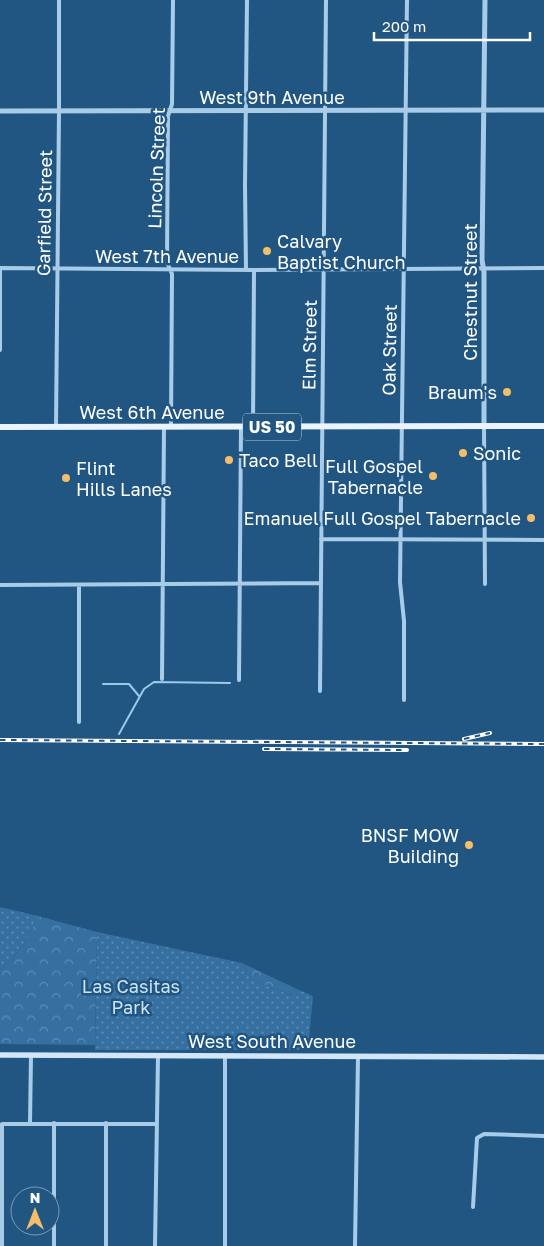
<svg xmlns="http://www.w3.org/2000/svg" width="544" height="1246" font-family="'Golos Text',sans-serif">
  <defs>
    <pattern id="grass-dots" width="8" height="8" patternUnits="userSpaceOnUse" patternTransform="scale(1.25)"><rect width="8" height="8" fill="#3570a0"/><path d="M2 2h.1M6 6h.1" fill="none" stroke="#5d8db3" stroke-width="1.8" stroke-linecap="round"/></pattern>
    <pattern id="forest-crowns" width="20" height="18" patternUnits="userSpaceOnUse" patternTransform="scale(1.25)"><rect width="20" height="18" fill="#3570a0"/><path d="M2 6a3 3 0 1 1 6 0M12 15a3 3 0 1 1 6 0" fill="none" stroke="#5d8db3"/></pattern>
  </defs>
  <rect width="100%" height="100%" fill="#215682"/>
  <path fill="url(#grass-dots)" d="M0 907 38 916C29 936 18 957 0 970Z
    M97 932 242 963 252 980 291 995 297 989 313 996 308 1050H95Z"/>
  <path fill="url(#forest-crowns)" d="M38 916 97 932 95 1045 0 1044V970C18 957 29 936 38 916Z
    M242 963 297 989 291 995 252 980Z"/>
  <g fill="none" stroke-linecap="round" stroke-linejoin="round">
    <path stroke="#9cc8e9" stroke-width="2" d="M103 684H129L139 696
      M119 734 144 689 154 682 230 683"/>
    <path stroke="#a8cce8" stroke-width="4" d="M0 268 254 270 544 268
      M0 269V350
      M246 270 245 185 247 0
      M484 426 485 584
      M56 427 59 111V0
      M171 427 172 274 167 262 168 116 172 104 173 0
      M253 427 254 270
      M321 539 544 540
      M0 585 321 583
      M162 679 164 427
      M239 680 241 427
      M320 691 326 0
      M404 700V621L400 582 407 0
      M79 722V586
      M54 1123V1246
      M106 1123V1246
      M30 1124 31 1055
      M473 1207 477 1138 484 1134 544 1136
      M2 1246V1124H157
      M155 1246 158 1056
      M225 1246V1056
      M355 1246 358 1057"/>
    <path stroke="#a8cce8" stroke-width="5" d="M0 111 544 110
      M484 426V272L482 260 485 0"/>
    <path stroke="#d3e6f7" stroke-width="5.5" d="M0 1055 544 1057"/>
    <path stroke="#ebf4fe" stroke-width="6" d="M0 427 544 426"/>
    <defs>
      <path id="rail" d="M464 739 490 733
        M0 740 544 744
        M264 749 407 750"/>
    </defs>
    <use href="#rail" stroke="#fff" stroke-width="4"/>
    <use href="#rail" stroke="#215682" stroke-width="2" stroke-dasharray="5.5" stroke-linecap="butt"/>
  </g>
  <g fill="#f4bd6a" stroke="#215682" stroke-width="2">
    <circle cx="267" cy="251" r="5"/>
    <circle cx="507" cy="392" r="5"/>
    <circle cx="463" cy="453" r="5"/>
    <circle cx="229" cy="460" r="5"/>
    <circle cx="433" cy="476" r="5"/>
    <circle cx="66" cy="478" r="5"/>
    <circle cx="531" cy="518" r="5"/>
    <circle cx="469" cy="845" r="5"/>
  </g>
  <g text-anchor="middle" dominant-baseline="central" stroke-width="5" stroke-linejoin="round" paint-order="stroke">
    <rect fill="#215682" stroke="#bcccda" stroke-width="1" x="243" y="413.5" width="58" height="27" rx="4"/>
    <g font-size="16" font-weight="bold" fill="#fff">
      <text x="272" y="427">US 50</text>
    </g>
    <g font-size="18" fill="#fff" stroke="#215682">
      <text x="272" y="97">West 9th Avenue</text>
      <text transform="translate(156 168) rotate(-88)">Lincoln Street</text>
      <text transform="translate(44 213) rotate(-89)">Garfield Street</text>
      <text x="167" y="256">West 7th Avenue</text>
      <text transform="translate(470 292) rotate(-90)">Chestnut Street</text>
      <text transform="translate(309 345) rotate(-89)">Elm Street</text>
      <text transform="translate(389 350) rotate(-89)">Oak Street</text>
      <text x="152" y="412">West 6th Avenue</text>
      <text x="272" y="1041">West South Avenue</text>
    </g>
    <g font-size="18" fill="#fff" stroke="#215682" text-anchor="start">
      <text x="277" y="241">Calvary<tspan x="277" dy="21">Baptist Church</tspan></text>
      <text x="497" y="392" text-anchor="end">Braum's</text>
      <text x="473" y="453">Sonic</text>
      <text x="239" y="460">Taco Bell</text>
      <text x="423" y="466" text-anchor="end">Full Gospel<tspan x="423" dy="21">Tabernacle</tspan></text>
      <text x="76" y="468">Flint<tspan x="76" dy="21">Hills Lanes</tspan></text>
      <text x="521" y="518" text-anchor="end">Emanuel Full Gospel Tabernacle</text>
      <text x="459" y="835" text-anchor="end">BNSF MOW<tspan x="459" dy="21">Building</tspan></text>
    </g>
    <g font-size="18" fill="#cce4f6" stroke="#215682">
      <text x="131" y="986">Las Casitas<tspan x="131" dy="21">Park</tspan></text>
    </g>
  </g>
  <g transform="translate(35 1211)"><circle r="24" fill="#215682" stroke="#7a9ab4"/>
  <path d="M0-4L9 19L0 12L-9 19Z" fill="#f4bd6a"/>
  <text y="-8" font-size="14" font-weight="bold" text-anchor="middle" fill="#ffffff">N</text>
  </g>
  <path d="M374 32v8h156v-8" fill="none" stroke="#ffffff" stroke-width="2.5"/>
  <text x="382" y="32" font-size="15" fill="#ffffff" stroke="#215682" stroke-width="4" paint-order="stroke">200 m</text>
</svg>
